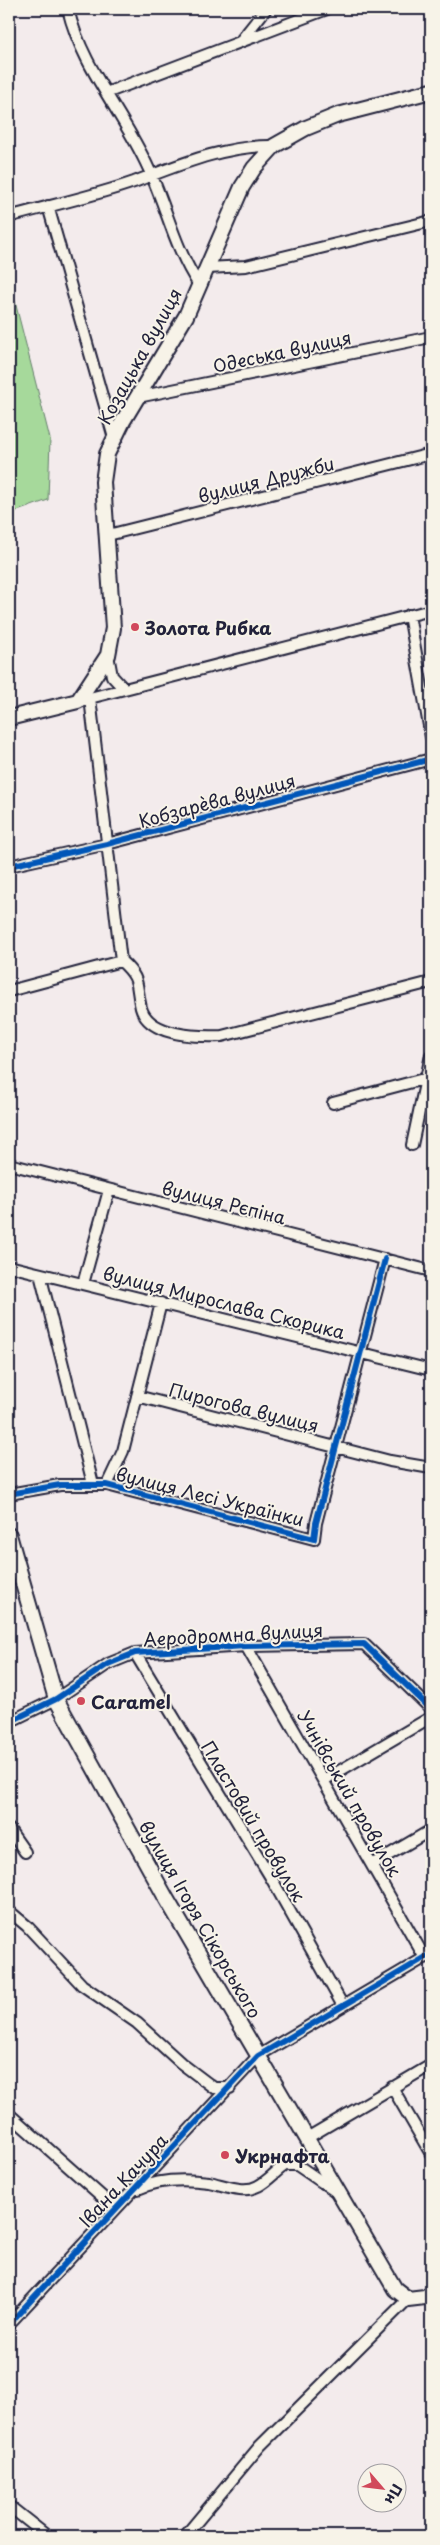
<svg xmlns="http://www.w3.org/2000/svg" width="440" height="2545" font-family="'Playpen Sans',sans-serif">
  <rect width="100%" height="100%" fill="#f3ebec"/>
  <filter id="ink" filterUnits="userSpaceOnUse"><feTurbulence type="fractalNoise" baseFrequency=".02" numOctaves="2"/><feDisplacementMap in="SourceGraphic" scale="10" xChannelSelector="R" yChannelSelector="G"/><feConvolveMatrix kernelMatrix="1 2 1 2 8 2 1 2 1" color-interpolation-filters="sRGB"/></filter>
  <g filter="url(#ink)">
    <path fill="#a6d99b" stroke="#647e6b" d="M9 278 50 439 48 500 9 514Z"/>
    <g fill="none" stroke-linecap="round" stroke-linejoin="round">
      <defs>
        <path id="street" d="M68 9C81 64 119 108 144 159 165 200 173 246 199 285
          M242 39 266 9
          M106 93 327 9
          M48 206 114 438
          M12 216C52 205 94 196 134 182 179 165 225 145 274 146
          M207 268 246 266 431 221
          M138 397 431 337
          M108 535 431 454
          M409 615 431 737
          M108 655 112 676 124 689
          M90 698 121 961
          M78 701 431 610
          M9 866 107 844 431 759
          M121 961C142 980 135 984 141 1008 149 1036 197 1037 222 1036L431 982
          M9 991 121 961
          M333 1103 431 1077
          M412 1145 431 1055
          M9 1164 431 1271
          M9 1266 431 1370
          M40 1274 93 1484
          M83 1284 109 1190
          M137 1396 390 1461 431 1468
          M107 1485 123 1451 161 1303
          M9 1494 60 1485H107L314 1539 316 1523 385 1259
          M246 1646 425 1958
          M135 1653 270 1876 343 2006
          M9 1722 56 1699 108 1664 135 1653 246 1646 364 1644 431 1709
          M324 1780 431 1717
          M9 1829 25 1852
          M373 1864 431 1830
          M9 1911 27 1926 82 1985 137 2023 181 2063 214 2088H230
          M392 2087 431 2154
          M9 2114 107 2201 120 2204
          M307 2138 431 2065
          M138 2189C159 2179 186 2179 209 2182 224 2185 244 2194 258 2186 268 2181 276 2171 285 2165H297L335 2191
          M9 2324 258 2056 431 1954
          M9 2506 47 2536
          M185 2536 260 2446 408 2299"/>
        <path id="secondary" d="M9 718 78 701 108 655 113 628 103 482 107 454 123 421 186 316 242 187 254 168 274 146 306 128 338 115 431 91
          M9 1535 56 1699 166 1898 395 2289 408 2299 425 2297 431 2293"/>
      </defs>
      <use href="#street" stroke="#22223b" stroke-width="14"/>
      <use href="#secondary" stroke="#22223b" stroke-width="18"/>
      <use href="#street" stroke="#f7f3e8" stroke-width="10"/>
      <use href="#secondary" stroke="#f7f3e8" stroke-width="14"/>
      <defs>
        <path id="cycleway" d="M9 866 107 844 431 759
          M9 1494 60 1485H107L314 1539 316 1523 385 1259
          M9 1722 56 1699 108 1664 135 1653 246 1646 364 1644 431 1709
          M9 2324 258 2056 431 1954"/>
      </defs>
      <use href="#cycleway" stroke="#f7f3e8" stroke-width="9"/>
      <use href="#cycleway" stroke="#0057b8" stroke-width="6"/>
    </g>
  </g>
  <g fill="#d1495b" stroke="#f7f3e8" stroke-width="2">
    <circle cx="135" cy="627" r="5"/>
    <circle cx="81" cy="1701" r="5"/>
    <circle cx="225" cy="2155" r="5"/>
  </g>
  <g text-anchor="middle" dominant-baseline="central" stroke-width="4" stroke-linejoin="round" paint-order="stroke">
    <g font-size="18" fill="#22223b" stroke="#f7f3e8">
      <text transform="translate(282 351) rotate(-12)">Одеська вулиця</text>
      <text transform="translate(139 356) rotate(-61)">Козацька вулиця</text>
      <text transform="translate(266 479) rotate(-14)">вулиця Дружби</text>
      <text transform="translate(217 800) rotate(-15)">Кобзарèва вулиця</text>
      <text transform="translate(224 1202) rotate(14)">вулиця Рєпіна</text>
      <text transform="translate(224 1302) rotate(14)">вулиця Мирослава Скорика</text>
      <text transform="translate(244 1407) rotate(14)">Пирогова вулиця</text>
      <text transform="translate(210 1496) rotate(14)">вулиця Лесі Українки</text>
      <text transform="translate(233 1634) rotate(-3)">Аеродромна вулиця</text>
      <text transform="translate(350 1793) rotate(60)">Учнівський провулок</text>
      <text transform="translate(254 1821) rotate(59)">Пластовий провулок</text>
      <text transform="translate(201 1919) rotate(60)">вулиця Ігоря Сікорського</text>
      <text transform="translate(123 2180) rotate(-47)">Івана Качура</text>
    </g>
    <g font-size="18" font-weight="bold" fill="#22223b" stroke="#f7f3e8" text-anchor="start">
      <text x="145" y="627">Золота Рибка</text>
      <text x="91" y="1701">Caramel</text>
      <text x="235" y="2155">Укрнафта</text>
    </g>
  </g>
  <rect width="440" height="2545" fill="none" stroke="#f7f3e8" stroke-width="30"/>
  <rect x="15" y="15" width="410" height="2515" fill="none" stroke="#22223b" stroke-width="2" filter="url(#ink)"/>
  <g transform="translate(382 2488) rotate(118)"><circle r="24" fill="#f7f3e8" stroke="#a29fa3"/>
  <path d="M0-4L9 19L0 12L-9 19Z" fill="#d1495b"/>
  <text y="-8" font-size="14" font-weight="bold" text-anchor="middle" fill="#22223b">Пн</text>
  </g>
</svg>
